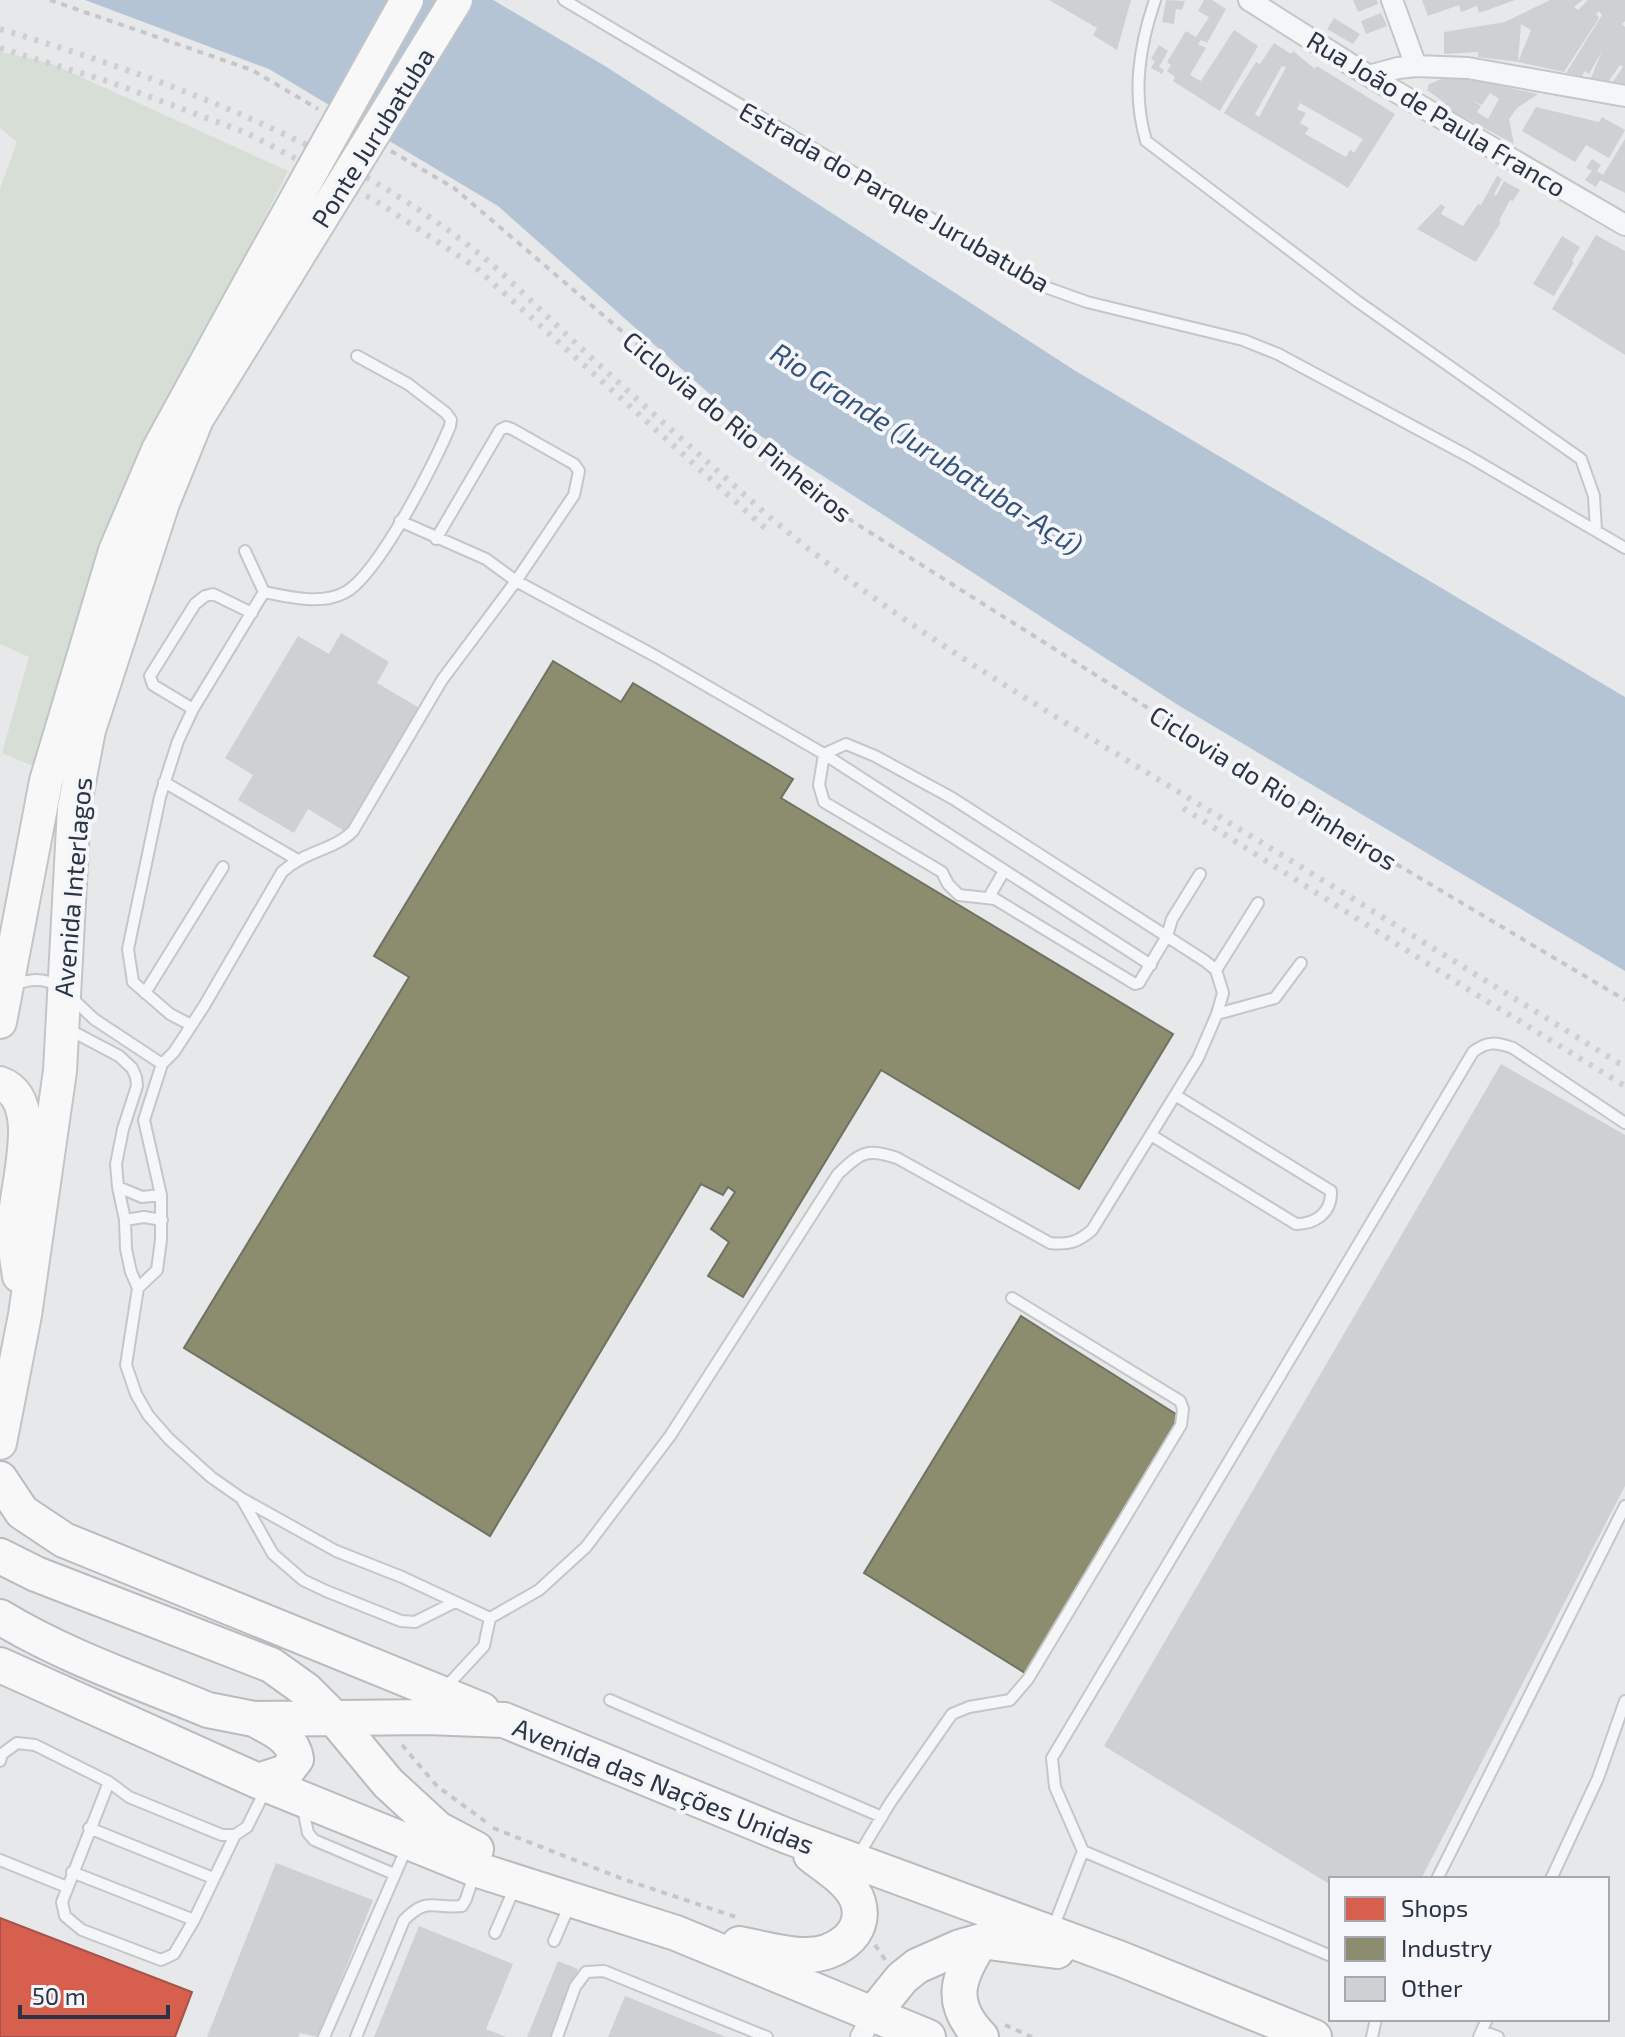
<svg xmlns="http://www.w3.org/2000/svg" width="1625" height="2037" font-family="'Exo 2',sans-serif">
  <rect width="100%" height="100%" fill="#e6e8ea"/>
  <path fill="#d6ded6" d="M0 52 50 63 288 171 137 471 38 768 2 753 29 657 0 644V189L17 142 0 128Z"/>
  <path fill="#b4c4d5" d="M85 0H493L605 66 1074 370 1625 697V971L1178 705 747 427 498 206 269 69Z"/>
  <path fill="#d6604d" stroke="#a3534b" stroke-width="2" d="M0 1918 192 1992 175 2037H0Z"/>
  <path fill="#8c8c6e" stroke="#6f7262" stroke-width="2" d="M553 661 621 702 633 683 793 779 781 798 1173 1034 1079 1189 881 1070 743 1297 708 1276 729 1242 711 1229 735 1192 728 1187 723 1195 701 1184 490 1536 184 1348 409 977 374 956Z
    M1021 1316 1179 1416 1025 1673 864 1573Z"/>
  <path fill="#ced0d3" fill-rule="evenodd" d="M1049 0H1131L1117 50 1093 35 1097 28Z
    M1166 0 1185 1 1182 10 1176 9 1174 24 1162 22Z
    M1204 0H1212L1226 9 1207 43 1201 40 1198 44 1206 48 1190 75 1201 81 1234 30 1258 46 1220 111 1173 81 1175 77 1167 71 1171 65 1167 62 1186 31 1196 37 1209 17 1198 11Z
    M1353 0H1377L1378 4 1358 12Z
    M1422 0H1515L1479 13 1477 6 1461 12 1459 5 1428 16Z
    M1550 0H1583L1574 7 1578 10 1588 0H1625V21L1622 24 1625 27V86L1612 83 1623 67 1620 65 1608 82 1591 78 1602 51 1589 74 1585 71 1582 76 1566 73 1602 15 1599 11 1596 14 1599 18 1564 72 1518 62 1531 30 1521 24 1518 62 1478 57V52L1444 54V32L1505 22Z
    M1381 13 1387 26 1366 34 1361 21Z
    M1334 18 1360 34 1353 44 1327 29Z
    M1274 43 1291 54 1293 51 1315 69 1317 66 1395 114 1348 188 1224 113 1256 62 1260 64ZM1282 66 1286 67 1259 117 1255 114ZM1300 103 1363 139 1354 153 1350 150 1346 157 1305 134 1309 128 1300 123 1306 113 1297 109Z
    M1159 45 1168 51 1159 67 1164 70 1162 74 1151 68 1155 61 1151 59Z
    M1451 75 1538 94 1517 108 1509 119 1514 144 1443 106 1445 103 1427 90 1429 84ZM1490 93 1499 99 1488 119 1477 112 1481 106 1473 101 1482 105Z
    M1536 107 1599 122 1602 117 1625 130 1609 158 1586 145 1575 162 1522 131Z
    M1625 139V193L1600 180 1596 187 1585 180 1592 171 1586 168 1592 159 1601 165 1597 171 1603 175Z
    M1497 176 1502 179 1494 194 1496 196 1504 181 1520 190 1513 201 1510 200 1499 221 1501 222 1476 262 1417 229 1441 204 1445 207 1441 214 1463 226 1478 204 1481 205Z
    M1596 235 1625 251V355L1552 309Z
    M1562 236 1580 247 1572 261 1574 262 1554 296 1533 284Z
    M341 633 389 662 377 683 421 709 346 832 308 809 294 833 238 800 253 775 225 758 298 636 329 654Z
    M1501 1064 1625 1135V1486L1421 1879H1331V1885L1104 1746Z
    M276 1863 373 1900 318 2037 300 2033 298 2037H207Z
    M419 1926 513 1964 486 2029 506 2037H374Z
    M558 1961 578 1969 551 2037H527Z
    M625 1996 726 2037H608Z"/>
  <g fill="none" stroke-linecap="round" stroke-linejoin="round">
    <defs>
      <path id="service" d="M564 0 1048 288 1087 302 1243 340 1278 354 1468 456 1625 548
        M1155 0C1139 47 1132 93 1146 141L1357 301 1581 459 1594 496 1596 531
        M400 521 486 559 516 581 657 657 824 754 846 744 875 756 952 798 1205 961 1216 970 1223 993 1217 1014 1198 1058 1092 1230C1078 1242 1069 1245 1050 1243L897 1158C867 1148 861 1152 838 1174L670 1436 586 1547 539 1590 490 1618 484 1646 445 1688
        M264 592C288 597 321 605 344 593 377 577 435 463 450 426L451 420 446 413 408 384 357 356
        M193 709 153 685 150 676 195 604 205 596 213 594 252 613
        M164 782 296 859
        M989 897 1004 871
        M1151 965 824 754 819 785 824 802 942 872 948 884 959 895 995 899 1135 984 1139 983 1167 936 1172 919 1200 874
        M1216 970 1258 903
        M12 986C27 979 43 977 58 986
        M145 993 223 867
        M70 996 94 1019 162 1064 144 1120 161 1195V1240L157 1270 138 1288
        M1217 1014 1275 998 1301 963
        M191 1025 170 1014 133 982 128 949 160 797 178 741 193 709 264 592 245 551
        M66 1028 119 1056 132 1068 136 1077 137 1086 123 1129 116 1164 118 1187 125 1220 126 1249 131 1272 138 1288 126 1365 136 1394 148 1415 169 1439 211 1477 241 1498 336 1551 402 1577 490 1618
        M162 1064 174 1052 204 1006 282 872C306 850 333 851 353 831L442 680 516 581 574 495 579 471 574 464 512 429 506 427 500 430 436 539
        M1151 1135 1296 1224C1315 1224 1332 1213 1331 1191L1175 1095
        M118 1187 142 1197 161 1195
        M125 1220 144 1217 162 1220
        M243 1501 273 1554 303 1580 326 1591 401 1621 415 1622 455 1602
        M610 1700 882 1817
        M0 1761 2 1754 17 1743 35 1745 109 1782
        M302 1804 308 1833 314 1840 394 1874
        M89 1828 213 1878
        M235 1835H222L129 1797 109 1782 62 1902 65 1916 82 1930 161 1960 174 1954 194 1920 235 1835 247 1827 266 1789
        M1083 1851 1331 1956
        M858 1856 890 1803 952 1714 969 1707 1010 1700 1028 1679 1181 1425 1183 1409 1180 1401 1012 1298
        M0 1860 67 1887
        M72 1872 194 1920
        M1437 1879 1625 1506
        M1551 1879 1598 1778 1625 1701
        M1053 1928 1083 1851 1055 1787 1052 1758 1473 1052C1487 1041 1496 1042 1513 1048L1625 1123
        M495 1933 515 1887
        M554 1941 570 1904
        M1482 2031 1498 2037
        M324 2037 407 1847
        M356 2037 404 1920C428 1896 433 1909 462 1906L466 1899 474 1875
        M557 2037 575 1987 586 1972 604 1971 767 2037
        M1372 2037 1376 2019
        M1479 2037 1487 2019"/>
      <path id="minor" d="M1249 0 1369 76 1625 225
        M1392 0 1416 66
        M1369 76 1398 68 1416 66 1468 68 1625 96
        M861 2037 873 2014"/>
      <path id="primary" d="M0 1022 46 781 115 551 158 450 260 264
        M0 1083C48 1101 12 1193 14 1233 14 1247 17 1262 19 1276
        M0 1443 25 1315 60 1071 74 808 89 730 163 503 197 419 287 274"/>
      <path id="trunk" d="M0 1479 22 1512 64 1540 482 1710
        M0 1556 36 1574 271 1665 306 1690 334 1718 388 1783 438 1829 476 1849
        M0 1617C64 1656 138 1681 208 1710L254 1719 427 1717 504 1720 787 1836 1121 1959 1314 2037
        M0 1665 258 1781 475 1869 676 1933 928 2037
        M254 1719C272 1729 293 1737 296 1759L286 1772 258 1781
        M981 1941C958 1977 947 2002 981 2037
        M739 1944C761 1948 784 1955 806 1955 834 1955 868 1935 858 1902 852 1882 826 1867 811 1855
        M873 2014 902 1978 917 1966 960 1947 981 1941 1057 1951"/>
    </defs>
    <use href="#service" stroke="#c4c6c8" stroke-width="14"/>
    <use href="#minor" stroke="#c4c6c8" stroke-width="24"/>
    <use href="#primary" stroke="#c2c5c8" stroke-width="36"/>
    <use href="#trunk" stroke="#b8bbbf" stroke-width="38"/>
    <path stroke="#c5c6ca" stroke-width="4" stroke-dasharray="6 6" stroke-linecap="butt" d="M50 0 252 70 318 109
      M391 151 454 188 822 502 1371 849 1625 1000
      M402 1745 437 1786 486 1822
      M493 1828 623 1879 736 1917
      M875 1945 886 1961
      M1005 2025 1032 2037"/>
    <use href="#service" stroke="#f5f6f7" stroke-width="10"/>
    <use href="#minor" stroke="#f5f6f7" stroke-width="20"/>
    <use href="#primary" stroke="#f8f8f8" stroke-width="32"/>
    <use href="#trunk" stroke="#f8f8f8" stroke-width="34"/>
    <path stroke="#cecfd2" stroke-width="6" stroke-dasharray="4 8" stroke-linecap="butt" d="M0 29C163 78 327 138 464 242 501 269 533 304 567 335 632 396 699 454 765 513 884 615 1022 696 1156 778 1313 874 1469 970 1625 1067
      M0 48 110 82 247 133 376 201 474 266 765 528
      M1183 808 1477 995 1625 1086"/>
    <defs>
      <path id="primary-bridge" d="M260 264 407 0
        M287 274 456 0"/>
    </defs>
    <use href="#primary-bridge" stroke="#c2c5c8" stroke-width="36" stroke-linecap="butt"/>
    <use href="#primary-bridge" stroke="#f8f8f8" stroke-width="32"/>
  </g>
  <g text-anchor="middle" dominant-baseline="central" stroke-width="8" stroke-linejoin="round" paint-order="stroke">
    <g font-size="26" fill="#2b3445" stroke="#f4f6f9">
      <text transform="translate(1437 113) rotate(31)">Rua João de Paula Franco</text>
      <text transform="translate(372 137) rotate(-58)">Ponte Jurubatuba</text>
      <text transform="translate(895 196) rotate(30)">Estrada do Parque Jurubatuba</text>
      <text transform="translate(738 426) rotate(39)">Ciclovia do Rio Pinheiros</text>
      <text transform="translate(1274 787) rotate(32)">Ciclovia do Rio Pinheiros</text>
      <text transform="translate(72 887) rotate(-85)">Avenida Interlagos</text>
      <text transform="translate(664 1785) rotate(22)">Avenida das Nações Unidas</text>
    </g>
    <g font-size="28" font-style="italic" fill="#34527a" stroke="#f4f6f9">
      <text transform="translate(927 448) rotate(33)">Rio Grande (Jurubatuba-Açú)</text>
    </g>
  </g>
  <rect x="1329" y="1877" width="280" height="144" fill="#f4f6f9" stroke="#a4a8b1" stroke-width="2"/>
  <rect x="1345" y="1897" width="40" height="24" fill="#d6604d" stroke="#a4a8b1" stroke-width="2"/>
  <text x="1401" y="1917" font-size="24" fill="#2b3445">Shops</text>
  <rect x="1345" y="1937" width="40" height="24" fill="#8c8c6e" stroke="#a4a8b1" stroke-width="2"/>
  <text x="1401" y="1957" font-size="24" fill="#2b3445">Industry</text>
  <rect x="1345" y="1977" width="40" height="24" fill="#ced0d3" stroke="#a4a8b1" stroke-width="2"/>
  <text x="1401" y="1997" font-size="24" fill="#2b3445">Other</text>
  <path d="M20 2005v12h148v-12" fill="none" stroke="#2b3445" stroke-width="4"/>
  <text x="32" y="2005" font-size="24" fill="#2b3445" stroke="#f4f6f9" stroke-width="6" paint-order="stroke">50 m</text>
</svg>
